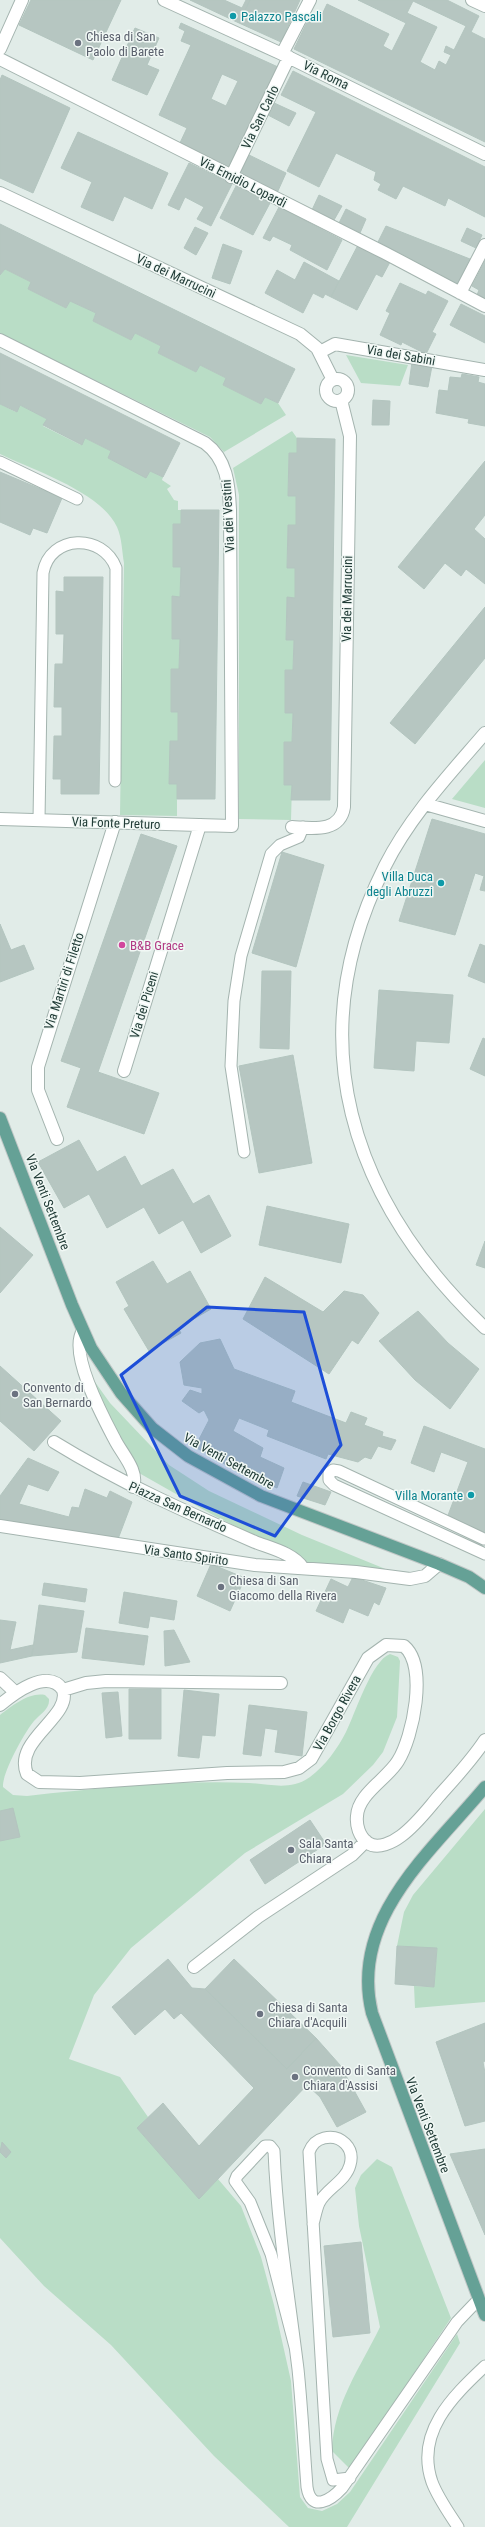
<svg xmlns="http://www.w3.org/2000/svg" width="485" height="2527" font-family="'Roboto Condensed',sans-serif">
  <rect width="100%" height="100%" fill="#e1ece8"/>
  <path fill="#b9ddc6" d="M5 269 31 282 28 289 66 308 70 301 96 313 93 321 131 340 135 333 161 346 158 353 196 372 200 365 226 378 223 385 261 404 265 397 278 403 286 415 224 452 210 437 0 333V275Z
    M346 355 408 365 400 386 361 383Z
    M0 404 16 412 20 405 47 419 43 426 81 445 85 438 111 451 108 458 146 477 150 471 163 477 162 480 171 486 167 489 174 500 178 501V510H181V524H173V567H181L180 597H172V639H180L179 669H171V711L178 712V741L169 784H177V816L120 815 124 563C122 552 122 538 117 527 101 492 33 470 0 454Z
    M292 431 297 438V453H289L288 496H296V525H288L287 568H295V598H287L286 640H294L293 670 285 713H293L292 742 284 743V785H292L291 820 239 819V495L233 468Z
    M485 760V808L452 799Z
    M90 1375 110 1403 169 1465 209 1491 302 1535 410 1579 321 1569 213 1515 139 1473 117 1435Z
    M390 1654 398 1657 400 1661 397 1717 383 1752 373 1765 343 1794 245 1853 131 1948 94 1995 69 2059 120 2077 148 2117 137 2128 199 2198 218 2179 241 2206 261 2257 274 2305 291 2381 300 2497 308 2508 322 2511 337 2504 350 2492 457 2334 460 2343 347 2527H289L214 2456 111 2345 44 2286 0 2238V1715C12 1706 29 1692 45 1695L49 1699C50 1709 40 1714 34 1721 24 1733 2 1773 3 1787L13 1795 27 1796C101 1788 175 1780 249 1783 270 1784 291 1791 310 1777 325 1766 338 1748 346 1732 355 1714 372 1660 390 1654Z
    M485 1809V2002L415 2008 414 1986 434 1987 437 1949 397 1946 404 1912 413 1895Z
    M377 2159 392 2167 451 2318 350 2469 332 2451C333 2405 360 2368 380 2327L359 2226 355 2188 361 2175Z"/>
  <path fill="#b6c6c1" stroke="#b3c5bf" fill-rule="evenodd" d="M31 0H121L93 60 19 25Z
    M190 0H224L242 8 246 0H250L239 23Z
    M250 0H300L281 42 239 23Z
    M358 0H447L479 16 471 32 485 39V142L294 49 310 16 319 21 327 4 389 34 383 46 392 51 406 23ZM413 1 466 26 454 50 446 46 444 52 451 55 446 65 439 61 435 70 420 62 437 27 407 13Z
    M181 23 278 67 229 171 179 145 187 128 159 115 191 45 181 41 185 31 179 28ZM222 74 238 81 226 106 211 99Z
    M135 28 159 38 147 65 159 70 147 95 112 80Z
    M293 71 485 167V217L448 198 445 206 403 186 396 199 378 190 381 184 374 180 376 172 336 153 319 187 287 171 316 112 281 95Z
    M2 75 70 108 33 193 0 178V80Z
    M272 102 296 113 289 126 266 114Z
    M78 132 168 173 152 209 124 196 113 221 81 207 92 182 61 168Z
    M247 154 286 173 277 193 237 174Z
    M189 163 232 184 211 226 197 219 204 207 185 197 179 210 168 205Z
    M236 186 270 203 253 235 220 218Z
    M319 195 342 206 334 220 312 210Z
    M279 207 342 240 327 270 290 250 292 245 273 236 270 241 263 238Z
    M346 209 366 219 360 233 339 223Z
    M0 224 295 369 278 403 265 397 261 404 223 385 226 378 200 365 196 372 158 353 161 346 135 333 131 340 93 321 96 313 70 301 66 308 28 289 31 282 5 269 0 275Z
    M386 226 470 259 458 284 378 242Z
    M195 227 208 233 196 255 184 248Z
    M467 228 482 235 476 248 461 241Z
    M223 244 242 251 230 284 212 278Z
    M358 245 390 262 382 277 376 274 357 310 331 297Z
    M485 261V300L477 295 479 290 472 286Z
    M304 262 339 281 331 297 325 294 323 298 313 293 303 313 265 293 277 270 295 280Z
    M400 283 426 295 428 291 448 301 432 332 436 334 426 354 402 342 401 345 380 335 390 313 386 311Z
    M461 304 485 316V343L450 325Z
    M0 353 180 443 163 477 150 471 146 478 108 458 111 451 85 438 82 445 43 425 47 419 20 405 17 412 0 404Z
    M412 362 432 366 428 387 409 384Z
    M462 374 479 377 478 382 485 384V426L468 423 469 419 436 413 439 390 448 391 450 377 461 378Z
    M373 400 390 401 389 425H372Z
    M297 438 335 439 330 800H291L292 785H284V742H292L293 713H285V670H293L294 640H286L287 597 295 598V568H287L288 525H296V496H288L289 453H297Z
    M485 461V515L474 529 485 539V584L466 569 461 576 445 563 424 589 398 567Z
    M0 472 62 498 47 533 33 528 30 535 0 522Z
    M181 510H219L215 799H177V784H169L170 741H178V712H171V669H179L180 639H172V596L180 597 181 567H173V524H181Z
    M64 577H103L99 794H61V779H53L54 736H62V707H54L55 664H63L64 634H56V591L64 592Z
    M485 607V658L415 744 390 723Z
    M432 819 485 834V891L480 890 484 876 475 873 455 935 399 921Z
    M141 834 177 846 98 1072 159 1093 144 1134 67 1107 81 1068 61 1061Z
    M282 852 324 865 296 967 252 953Z
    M0 924 11 950 24 945 34 969 0 982Z
    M480 944 485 946V983L468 976Z
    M262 971H291L289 1049 260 1048Z
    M379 990 453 995 449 1043 416 1041 414 1071 374 1068Z
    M483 1038 485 1039V1076L470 1069Z
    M293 1055 312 1163 259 1173 239 1066Z
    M79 1140 97 1172 125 1156 141 1186 173 1169 193 1204 209 1195 231 1236 201 1253 183 1220 159 1234 144 1207 107 1228 89 1194 64 1208 38 1162Z
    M267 1206 349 1224 341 1263 259 1245Z
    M0 1227 33 1255 0 1293Z
    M485 1241V1268L476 1265Z
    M153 1261 167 1284 190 1271 211 1309 178 1328 181 1333 149 1351 124 1309 129 1306 116 1282Z
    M265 1277 323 1312 344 1291 363 1295 379 1313 358 1344 352 1340 329 1374 243 1319Z
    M418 1311 448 1343 479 1369 450 1409 415 1380 379 1341Z
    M220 1339 234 1369 295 1391 291 1402 346 1423 351 1412 367 1418 364 1425 383 1432 382 1436 396 1440 391 1450 378 1446 371 1459 365 1457 358 1462 328 1454 326 1459 267 1436 269 1430 239 1418 233 1431 263 1448 260 1457 284 1468 277 1488 237 1471 195 1447 209 1420 204 1410 199 1413 182 1401 190 1390 202 1394V1388L184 1385 180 1362 200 1343Z
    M0 1366 61 1421 34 1451 0 1421Z
    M424 1426 485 1449V1532L447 1518 468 1462 441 1452 434 1472 411 1463Z
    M28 1458 59 1472 48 1491 28 1484 19 1504 69 1517 72 1507 79 1508 85 1489 107 1498 110 1491 132 1502 118 1539 0 1521V1496Z
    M303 1482 331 1492 325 1505 297 1496Z
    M211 1564 245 1578 230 1611 197 1596Z
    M353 1577 386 1588 379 1605 374 1602 368 1616 349 1608 343 1623 316 1611 331 1579 348 1587Z
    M44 1583 87 1589 85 1602 42 1595Z
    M124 1592 177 1601 174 1620 150 1616 148 1628 119 1623Z
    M39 1605 84 1611 77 1652 32 1656Z
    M0 1620 16 1622 10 1650 33 1645 32 1656 0 1663Z
    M86 1628 148 1636 144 1665 82 1658Z
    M174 1630 190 1662 165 1666 164 1631Z
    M129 1689H161V1739H129Z
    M184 1690 219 1694 215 1736 202 1735 199 1758 178 1756Z
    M118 1692 122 1736 106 1738 102 1693Z
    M249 1705 307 1712 302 1756 275 1752 278 1730 265 1728 261 1756 243 1754Z
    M13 1808 20 1837 0 1841V1811Z
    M310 1820 326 1844 265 1884 250 1860Z
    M397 1946 437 1948 434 1987 395 1984Z
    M168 1959 192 1988 205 1989 287 2069 316 2038 340 2065 366 2112 337 2127 320 2097 307 2085 199 2199 137 2128 163 2103 199 2146 254 2088 181 2013 174 2019 165 2009 135 2035 112 2007Z
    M234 1959 316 2038 287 2069 205 1989Z
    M485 2023V2061L483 2062 485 2073V2121L465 2126 436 2042Z
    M2 2142 11 2152 6 2158 0 2152Z
    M485 2149V2235L450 2154Z
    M361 2242 370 2333 333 2337 324 2246Z"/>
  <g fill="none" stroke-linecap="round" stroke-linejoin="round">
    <defs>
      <path id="lane" d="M0 462 77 499
        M39 820 43 573C50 534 103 533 116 568L115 781
        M244 1152 231 1066 234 1001 241 956 271 854 280 845 299 837 303 827
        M484 1539 339 1471 333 1470 329 1473V1480L334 1485 485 1554
        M313 2224C315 2217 316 2210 319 2203 326 2189 346 2181 350 2165 355 2148 341 2134 324 2138 316 2140 312 2144 309 2152L327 2459 333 2480 350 2478
        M295 2347 271 2254 250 2202 235 2181 237 2176 265 2146H270L274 2151C277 2224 289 2296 298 2369 302 2408 304 2448 307 2487 311 2513 331 2500 342 2488L457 2322 479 2299
        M458 2527C449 2513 438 2498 432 2482 415 2433 452 2397 485 2366"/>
      <path id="street" d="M164 0 282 54 485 154
        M472 0 485 6
        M0 49 22 0
        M282 54 310 0
        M0 59 385 253 485 306
        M231 177 289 57
        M0 193 300 334 317 348 333 380
        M460 293 485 245
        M0 340 205 443C227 459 229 485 230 510L232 826 0 819
        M320 352 335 344 485 370
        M326 390a11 11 0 1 1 22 0a11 11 0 1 1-22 0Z
        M485 733C449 775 410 816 385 866 298 1039 350 1200 485 1328
        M425 804 485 821
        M292 827C312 828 340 833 344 807L350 436 341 400
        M124 1071 200 825
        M57 1139 38 1090V1067L115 822
        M83 1331C68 1353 104 1419 115 1440 122 1454 139 1471 133 1487
        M54 1442C119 1482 186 1512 255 1542 270 1548 293 1553 303 1568
        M0 1526 255 1565 356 1572 410 1579 425 1576 439 1564
        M0 1678 15 1692
        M63 1690 86 1683 106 1681 281 1683
        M0 1705C13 1694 48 1667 63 1690 72 1717 13 1740 27 1774L39 1782 80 1783 227 1773 284 1772 299 1768 311 1759 368 1658 386 1645 404 1646C428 1666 413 1737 398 1761 387 1779 358 1794 357 1816 356 1825 359 1837 368 1843 378 1850 393 1842 401 1836 416 1825 427 1810 439 1796 455 1778 472 1760 485 1740
        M194 1967 258 1917 352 1855 366 1841"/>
      <path id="primary" d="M0 1118 72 1305 91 1348 121 1393 152 1428 188 1456 261 1496 439 1564 469 1577 485 1588
        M485 1787C431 1852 349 1919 372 2013L485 2315"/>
    </defs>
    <use href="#lane" stroke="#a4b4af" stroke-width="13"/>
    <use href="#street" stroke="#a4b4af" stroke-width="14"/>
    <use href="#primary" stroke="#c1c8c7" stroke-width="14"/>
    <use href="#lane" stroke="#fff" stroke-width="11"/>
    <use href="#street" stroke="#fff" stroke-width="12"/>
    <use href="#primary" stroke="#65a196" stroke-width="12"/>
  </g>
  <path fill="#1d4ed8" fill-opacity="0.2" stroke="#1d4ed8" stroke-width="3" stroke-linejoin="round" d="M207 1307 304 1312 341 1445 275 1536 180 1496 121 1375Z"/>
  <g fill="#0f9aa8" stroke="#f1f8f5" stroke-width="1.5">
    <circle cx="233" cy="16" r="4"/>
    <circle cx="441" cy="883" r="4"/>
    <circle cx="471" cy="1495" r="4"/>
  </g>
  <g fill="#6b7280" stroke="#f1f8f5" stroke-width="1.5">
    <circle cx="78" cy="43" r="4"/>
    <circle cx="15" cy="1394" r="4"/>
    <circle cx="221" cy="1587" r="4"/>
    <circle cx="291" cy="1850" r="4"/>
    <circle cx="260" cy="2014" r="4"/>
    <circle cx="295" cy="2077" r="4"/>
  </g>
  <circle fill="#d1479c" stroke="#f1f8f5" stroke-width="1.5" cx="122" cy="945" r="4"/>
  <g text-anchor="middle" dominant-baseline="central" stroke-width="3" stroke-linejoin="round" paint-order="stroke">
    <g font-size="13" fill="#0d838f" stroke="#f1f8f5" text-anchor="end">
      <text x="241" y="16" text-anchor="start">Palazzo Pascali</text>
      <text x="433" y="876">Villa Duca<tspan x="433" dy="15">degli Abruzzi</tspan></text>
      <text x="463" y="1495">Villa Morante</text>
    </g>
    <g font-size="13" fill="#5b616d" stroke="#f1f8f5" text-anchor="start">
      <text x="86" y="36">Chiesa di San<tspan x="86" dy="15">Paolo di Barete</tspan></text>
      <text x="23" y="1387">Convento di<tspan x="23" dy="15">San Bernardo</tspan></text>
      <text x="229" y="1580">Chiesa di San<tspan x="229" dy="15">Giacomo della Rivera</tspan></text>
      <text x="299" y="1843">Sala Santa<tspan x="299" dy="15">Chiara</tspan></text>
      <text x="268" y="2007">Chiesa di Santa<tspan x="268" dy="15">Chiara d'Acquili</tspan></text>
      <text x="303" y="2070">Convento di Santa<tspan x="303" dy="15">Chiara d'Assisi</tspan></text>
    </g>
    <g font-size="13" fill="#213c37" stroke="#f1f8f5">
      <text transform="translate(326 75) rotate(26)">Via Roma</text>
      <text transform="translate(260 117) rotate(-64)">Via San Carlo</text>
      <text transform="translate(243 182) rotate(27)">Via Emidio Lopardi</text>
      <text transform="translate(176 276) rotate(25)">Via dei Marrucini</text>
      <text transform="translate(401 355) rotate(10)">Via dei Sabini</text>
      <text transform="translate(228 516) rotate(-93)">Via dei Vestini</text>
      <text transform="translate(347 599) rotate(-89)">Via dei Marrucini</text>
      <text transform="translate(116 823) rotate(2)">Via Fonte Preturo</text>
      <text transform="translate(64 981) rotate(-72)">Via Martiri di Filetto</text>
      <text transform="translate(144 1005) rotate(-73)">Via dei Piceni</text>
      <text transform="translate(48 1202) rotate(69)">Via Venti Settembre</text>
      <text transform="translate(229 1461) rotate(29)">Via Venti Settembre</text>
      <text transform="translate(178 1507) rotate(24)">Piazza San Bernardo</text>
      <text transform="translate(186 1555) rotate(8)">Via Santo Spirito</text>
      <text transform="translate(337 1713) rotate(-61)">Via Borgo Rivera</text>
      <text transform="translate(428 2125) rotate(69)">Via Venti Settembre</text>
    </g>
    <g font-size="13" fill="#b23c85" stroke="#f1f8f5" text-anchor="start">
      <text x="130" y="945">B&amp;B Grace</text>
    </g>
  </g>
</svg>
